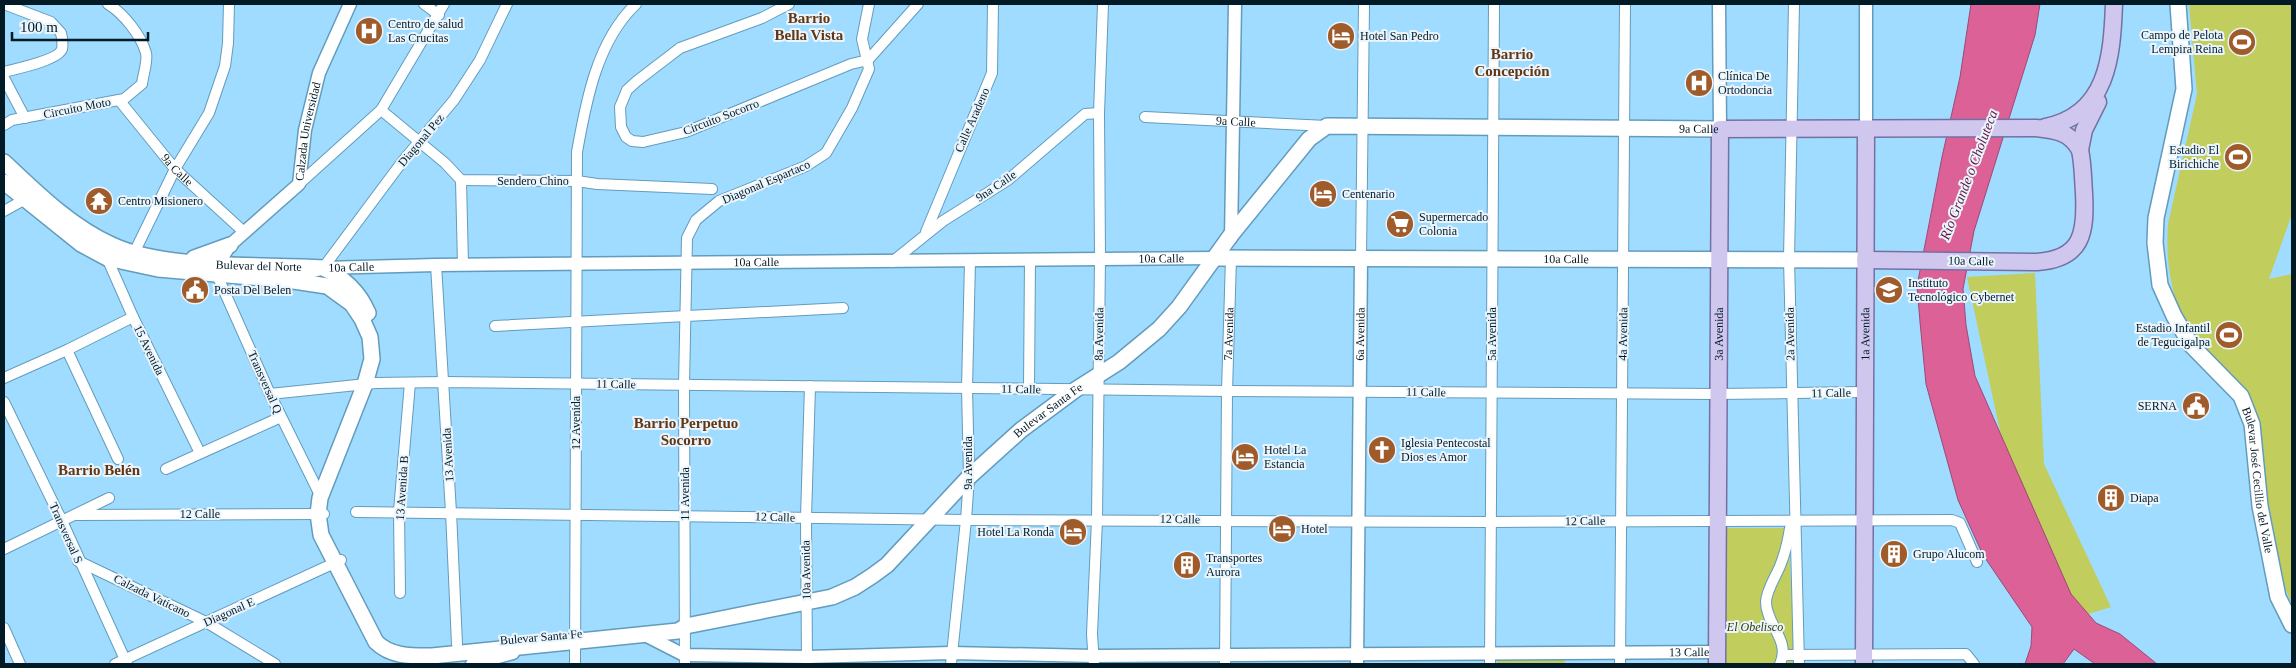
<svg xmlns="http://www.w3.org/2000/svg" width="2296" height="668" font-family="Georgia,serif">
  <rect width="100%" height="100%" fill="#a0dcff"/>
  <path fill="#c1cd5c" d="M2189 4H2292V214L2269 279 2292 274V604C2271 561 2267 501 2260 453 2258 439 2259 421 2254 408 2244 384 2224 369 2206 351 2173 318 2165 268 2168 224L2197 94Z
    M2035 273 2044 464 2111 607 2079 617 2008 469 1967 277Z
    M1724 528H1788L1795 664H1719Z
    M1497 657 1563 658 1566 664H1497Z"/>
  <path fill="#db6197" stroke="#9a4b75" d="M1971 4H2040L2035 35 1974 231 1963 289 1966 325 1975 376 2071 594 2096 623 2120 634 2157 664H2095L2074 649 2063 664H2025L2031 646 2032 627 1983 555 1958 500 1926 384 1920 322 1917 286 1942 157 1960 77Z"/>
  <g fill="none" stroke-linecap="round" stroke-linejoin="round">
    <defs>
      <g id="minor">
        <path d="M4 4 51 22 61 33C62 37 63 44 62 49 59 60 15 69 4 72"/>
        <path d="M424 4 439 15"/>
        <path d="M789 4 762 18 680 48 637 81 627 90 620 107 621 127 626 137 632 141 643 142 686 132 851 64 868 60"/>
        <path d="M1794 4 1789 259 1799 664"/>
        <path d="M868 60 918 4"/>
        <path d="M4 78 25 118"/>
        <path id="s1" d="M119 100 175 169 244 232"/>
        <path d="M381 110 445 163 461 180 577 181 597 184 712 189"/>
        <path id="s2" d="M1145 117 1327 126"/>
        <path d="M4 125 12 120 124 99 142 84C143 75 148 61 146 53 141 35 123 13 108 4"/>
        <path d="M461 180 463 265"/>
        <path d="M299 184 381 110 444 4"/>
        <path d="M4 211 29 197"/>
        <path d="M926 232 992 73 993 4"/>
        <path d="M108 255 107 258 133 317 200 453"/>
        <path d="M134 258V253L175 169 209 113 225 66 228 43 229 4"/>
        <path d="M1361 259 1364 4"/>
        <path d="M892 262 943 221 1008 180 1085 114 1099 113"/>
        <path d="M436 265 451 512 457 644"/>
        <path d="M323 268 402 162 454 100 480 60 507 4"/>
        <path d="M218 270 217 275 270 394 322 499"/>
        <path d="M495 326 843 308"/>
        <path d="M67 350 118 459"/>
        <path d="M4 378 67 350 133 317"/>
        <path d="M1029 389 1030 259"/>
        <path d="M270 394 376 383 444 382 1227 391 1718 394 1864 392"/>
        <path d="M4 402 62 521 127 664"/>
        <path d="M166 469 281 417"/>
        <path d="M356 512 966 520 1491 522 1952 520 1960 523 1977 562"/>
        <path d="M75 515 324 514"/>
        <path d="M4 549 109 498"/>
        <path d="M78 561 206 622 275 664"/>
        <path d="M400 593 399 511 410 383"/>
        <path d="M4 628 20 664"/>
        <path d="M1783 655 1966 654 1974 664"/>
        <path d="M115 664 341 560"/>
        <path d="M575 664 577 152C586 101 597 41 636 4"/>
        <path d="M685 664 684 385 687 238 696 220 719 201 806 166 826 153 852 108 869 69 862 39 869 4"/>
        <path d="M807 664 806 518 810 386"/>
        <path d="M951 664 966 520 969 477 967 388 970 261"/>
        <path d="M1094 664 1092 634 1097 519 1100 258 1099 113 1103 4"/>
        <path id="s3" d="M1225 664 1227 391 1231 258"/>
        <path d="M1490 664 1494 4"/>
        <path d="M1620 664 1625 4"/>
        <path d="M1780 664C1791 640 1766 625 1766 602 1766 591 1776 576 1780 566 1785 554 1788 541 1790 528"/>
      </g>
      <g id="tertiary">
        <path d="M1719 4 1720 129"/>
        <path d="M1866 4V130"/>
        <path d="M1231 238 1235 4"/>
        <path id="s4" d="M218 264 230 245 299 184 305 130 319 73 350 4"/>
        <path id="s5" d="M288 279 323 268 436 265 1214 258"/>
        <path id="s6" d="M645 635 684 655 807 657 951 653 1094 656 1717 652"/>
        <path d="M472 664 513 653"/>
        <path id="s7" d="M1357 664 1361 259"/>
      </g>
      <g id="secondary">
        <path id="s8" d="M2178 4 2184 89 2156 218 2155 243 2160 285 2174 316 2191 345 2241 396 2252 424 2260 506 2278 597 2292 625"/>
        <path id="s9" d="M4 162C36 192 71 227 112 245 166 270 262 264 323 268 343 277 359 292 368 313"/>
        <path id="s10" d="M4 182 81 244 107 258 158 269 287 280 327 286 352 304 362 319 370 337 372 359 365 384 320 498 318 514 321 535 376 642C391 657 412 656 432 656L678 631 686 626 832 597 855 587 872 576 887 565 969 477 1021 430 1075 390 1119 362 1159 329 1179 307 1231 235 1309 139 1327 126 1720 129"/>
        <path d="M194 258 230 245"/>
        <path id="s11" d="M1214 258 1865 260"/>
      </g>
      <g id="primary">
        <path d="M2045 127C2108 115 2112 56 2114 4"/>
        <path d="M2080 150 2084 130 2098 102"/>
        <path id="s12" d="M1717 664 1720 129 2036 128C2056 130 2070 132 2080 150 2083 164 2083 179 2084 193 2086 232 2083 259 2037 262L1865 260"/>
        <path id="s13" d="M1864 664 1866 130"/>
      </g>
    </defs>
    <use href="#minor" stroke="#629cbd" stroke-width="12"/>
    <use href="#tertiary" stroke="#629cbd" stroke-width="15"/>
    <use href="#secondary" stroke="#629cbd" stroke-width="18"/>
    <use href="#primary" stroke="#7471a2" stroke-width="19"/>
    <use href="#minor" stroke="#fff" stroke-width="10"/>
    <use href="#tertiary" stroke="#fff" stroke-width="12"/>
    <use href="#secondary" stroke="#fff" stroke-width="15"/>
    <use href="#primary" stroke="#d0c7ef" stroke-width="16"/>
  </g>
  <defs>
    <symbol id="hospital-disc" viewBox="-11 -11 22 22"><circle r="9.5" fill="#9f5c2a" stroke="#eaf5fd"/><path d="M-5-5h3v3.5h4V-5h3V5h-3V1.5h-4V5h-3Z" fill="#fff"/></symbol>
    <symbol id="hotel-disc" viewBox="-11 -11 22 22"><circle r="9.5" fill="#9f5c2a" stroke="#eaf5fd"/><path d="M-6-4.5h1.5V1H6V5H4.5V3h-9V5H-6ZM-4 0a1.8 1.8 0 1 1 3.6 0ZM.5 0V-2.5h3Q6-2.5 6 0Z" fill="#fff"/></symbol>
    <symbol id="stadium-disc" viewBox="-11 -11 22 22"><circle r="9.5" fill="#9f5c2a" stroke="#eaf5fd"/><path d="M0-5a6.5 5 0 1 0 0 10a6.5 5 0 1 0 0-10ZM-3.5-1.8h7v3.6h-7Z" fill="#fff"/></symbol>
    <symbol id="temple-disc" viewBox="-11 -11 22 22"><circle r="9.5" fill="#9f5c2a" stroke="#eaf5fd"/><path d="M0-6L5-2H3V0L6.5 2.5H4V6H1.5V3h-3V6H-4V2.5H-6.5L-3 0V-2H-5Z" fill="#fff"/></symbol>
    <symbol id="supermarket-disc" viewBox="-11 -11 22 22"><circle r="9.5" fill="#9f5c2a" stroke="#eaf5fd"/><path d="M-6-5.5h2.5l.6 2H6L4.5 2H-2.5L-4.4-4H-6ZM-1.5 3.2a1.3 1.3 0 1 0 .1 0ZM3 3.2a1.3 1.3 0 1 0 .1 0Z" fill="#fff"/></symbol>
    <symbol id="civic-disc" viewBox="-11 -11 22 22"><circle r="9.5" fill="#9f5c2a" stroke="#eaf5fd"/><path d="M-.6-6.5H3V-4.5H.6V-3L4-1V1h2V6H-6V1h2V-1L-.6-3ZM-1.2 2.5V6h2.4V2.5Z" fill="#fff"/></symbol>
    <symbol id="school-disc" viewBox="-11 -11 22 22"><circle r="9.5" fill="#9f5c2a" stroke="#eaf5fd"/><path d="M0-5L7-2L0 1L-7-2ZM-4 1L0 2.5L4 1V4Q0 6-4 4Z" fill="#fff"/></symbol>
    <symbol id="church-disc" viewBox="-11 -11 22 22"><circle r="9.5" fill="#9f5c2a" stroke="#eaf5fd"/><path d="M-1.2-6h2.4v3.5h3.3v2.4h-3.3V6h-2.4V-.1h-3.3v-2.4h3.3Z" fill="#fff"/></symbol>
    <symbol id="building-disc" viewBox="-11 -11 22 22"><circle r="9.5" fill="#9f5c2a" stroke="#eaf5fd"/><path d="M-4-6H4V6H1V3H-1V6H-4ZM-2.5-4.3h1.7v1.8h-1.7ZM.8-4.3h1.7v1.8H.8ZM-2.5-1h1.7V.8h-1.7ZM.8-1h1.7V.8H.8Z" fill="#fff"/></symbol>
  </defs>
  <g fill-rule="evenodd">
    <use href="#hospital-disc" x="353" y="15" width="32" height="32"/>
    <use href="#hotel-disc" x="1325" y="20" width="32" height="32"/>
    <use href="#stadium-disc" x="2226" y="26" width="32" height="32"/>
    <use href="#hospital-disc" x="1683" y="67" width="32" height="32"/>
    <use href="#stadium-disc" x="2222" y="141" width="32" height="32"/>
    <use href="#hotel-disc" x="1307" y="178" width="32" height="32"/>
    <use href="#temple-disc" x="83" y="185" width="32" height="32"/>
    <use href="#supermarket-disc" x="1384" y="208" width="32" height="32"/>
    <use href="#civic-disc" x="179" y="274" width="32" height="32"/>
    <use href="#school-disc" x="1873" y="274" width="32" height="32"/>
    <use href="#stadium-disc" x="2213" y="319" width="32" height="32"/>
    <use href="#civic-disc" x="2180" y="390" width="32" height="32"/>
    <use href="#church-disc" x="1366" y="434" width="32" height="32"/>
    <use href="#hotel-disc" x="1229" y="441" width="32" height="32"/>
    <use href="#building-disc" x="2095" y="482" width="32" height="32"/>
    <use href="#hotel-disc" x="1266" y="513" width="32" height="32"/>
    <use href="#hotel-disc" x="1057" y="516" width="32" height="32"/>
    <use href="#building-disc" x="1878" y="538" width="32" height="32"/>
    <use href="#building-disc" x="1171" y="549" width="32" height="32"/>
  </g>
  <g text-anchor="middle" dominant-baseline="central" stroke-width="4" stroke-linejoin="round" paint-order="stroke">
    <g font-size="12" fill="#021926" stroke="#eaf5fd" text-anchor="start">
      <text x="388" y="24">Centro de salud<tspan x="388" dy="14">Las Crucitas</tspan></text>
      <text x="2223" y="35" text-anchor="end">Campo de Pelota<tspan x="2223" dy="14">Lempira Reina</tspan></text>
      <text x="1360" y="36">Hotel San Pedro</text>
      <text x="1718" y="76">Clínica De<tspan x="1718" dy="14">Ortodoncia</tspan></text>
      <text x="2219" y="150" text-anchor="end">Estadio El<tspan x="2219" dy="14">Birichiche</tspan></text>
      <text x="1342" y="194">Centenario</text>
      <text x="118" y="201">Centro Misionero</text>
      <text x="1419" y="217">Supermercado<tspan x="1419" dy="14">Colonia</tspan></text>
      <text x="1908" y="283">Instituto<tspan x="1908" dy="14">Tecnológico Cybernet</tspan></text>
      <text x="214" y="290">Posta Del Belen</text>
      <text x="2210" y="328" text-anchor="end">Estadio Infantil<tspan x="2210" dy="14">de Tegucigalpa</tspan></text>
      <text x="2177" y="406" text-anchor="end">SERNA</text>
      <text x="1401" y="443">Iglesia Pentecostal<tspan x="1401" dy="14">Dios es Amor</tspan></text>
      <text x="1264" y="450">Hotel La<tspan x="1264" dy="14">Estancia</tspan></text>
      <text x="2130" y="498">Diapa</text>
      <text x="1301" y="529">Hotel</text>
      <text x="1054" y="532" text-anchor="end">Hotel La Ronda</text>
      <text x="1913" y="554">Grupo Alucom</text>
      <text x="1206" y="558">Transportes<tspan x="1206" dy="14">Aurora</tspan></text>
    </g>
    <g font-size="12" fill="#021926" stroke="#eaf5fd">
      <text transform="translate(77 108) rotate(-11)">Circuito Moto</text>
      <text transform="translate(721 117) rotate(-21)">Circuito Socorro</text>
      <text transform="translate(972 120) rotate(-66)">Calle Aradeno</text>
      <text stroke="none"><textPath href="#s2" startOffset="91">9a Calle</textPath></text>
      <text stroke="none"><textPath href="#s10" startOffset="2274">9a Calle</textPath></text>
      <text stroke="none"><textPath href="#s4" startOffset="168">Calzada Universidad</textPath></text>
      <text transform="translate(421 140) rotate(-50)">Diagonal Pez</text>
      <text stroke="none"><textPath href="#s1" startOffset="91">9a Calle</textPath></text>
      <text x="533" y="181">Sendero Chino</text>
      <text transform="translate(766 182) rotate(-23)">Diagonal Espartaco</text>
      <text transform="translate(996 186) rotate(-34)">9na Calle</text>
      <text stroke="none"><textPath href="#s5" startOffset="875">10a Calle</textPath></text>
      <text stroke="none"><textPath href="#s11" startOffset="352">10a Calle</textPath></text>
      <text transform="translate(1971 261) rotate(1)">10a Calle</text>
      <text stroke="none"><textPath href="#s5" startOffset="470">10a Calle</textPath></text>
      <text stroke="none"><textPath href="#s9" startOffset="286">Bulevar del Norte</textPath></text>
      <text stroke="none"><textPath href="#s5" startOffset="65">10a Calle</textPath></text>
      <text transform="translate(1099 334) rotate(-89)">8a Avenida</text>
      <text stroke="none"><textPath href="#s3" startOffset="330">7a Avenida</textPath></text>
      <text stroke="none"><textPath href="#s7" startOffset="330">6a Avenida</textPath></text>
      <text transform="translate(1492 334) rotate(-90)">5a Avenida</text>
      <text transform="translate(1623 334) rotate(-89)">4a Avenida</text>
      <text stroke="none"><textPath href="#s12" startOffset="330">3a Avenida</textPath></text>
      <text transform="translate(1790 334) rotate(-91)">2a Avenida</text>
      <text stroke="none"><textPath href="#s13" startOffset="330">1a Avenida</textPath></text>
      <text transform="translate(149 350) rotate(64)">15 Avenida</text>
      <text transform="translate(265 382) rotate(66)">Transversal Q</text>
      <text transform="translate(616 384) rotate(1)">11 Calle</text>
      <text transform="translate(1021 389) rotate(1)">11 Calle</text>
      <text transform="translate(1426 392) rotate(1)">11 Calle</text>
      <text transform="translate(1831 393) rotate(-1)">11 Calle</text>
      <text stroke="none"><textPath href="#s10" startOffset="1500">Bulevar Santa Fe</textPath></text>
      <text transform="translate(576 423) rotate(-90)">12 Avenida</text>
      <text transform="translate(448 455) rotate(-93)">13 Avenida</text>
      <text transform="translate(968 463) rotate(-90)">9a Avenida</text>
      <text stroke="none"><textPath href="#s8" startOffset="510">Bulevar José Cecillio del Valle</textPath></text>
      <text transform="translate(402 488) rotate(-86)">13 Avenida B</text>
      <text transform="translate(685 494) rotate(-90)">11 Avenida</text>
      <text x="200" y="514">12 Calle</text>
      <text transform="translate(775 517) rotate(2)">12 Calle</text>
      <text transform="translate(1180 519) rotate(1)">12 Calle</text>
      <text transform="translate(1585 521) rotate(-1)">12 Calle</text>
      <text transform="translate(66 533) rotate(66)">Transversal S</text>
      <text transform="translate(806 570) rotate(-91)">10a Avenida</text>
      <text transform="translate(152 596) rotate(26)">Calzada Vaticano</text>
      <text transform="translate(229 612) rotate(-24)">Diagonal E</text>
      <text transform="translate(541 637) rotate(-5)">Bulevar Santa Fe</text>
      <text stroke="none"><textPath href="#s6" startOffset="1049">13 Calle</textPath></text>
    </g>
    <g font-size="12" font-style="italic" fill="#343900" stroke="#eaf5fd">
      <text x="1755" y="627">El Obelisco</text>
    </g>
    <g font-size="14" font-style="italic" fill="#62153c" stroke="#eaf5fd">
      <text transform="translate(1969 175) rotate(-69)">Río Grande o Choluteca</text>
    </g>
    <g font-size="15" font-weight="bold" fill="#633613" stroke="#eaf5fd">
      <text x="809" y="18">Barrio<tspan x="809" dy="17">Bella Vista</tspan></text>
      <text x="1512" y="54">Barrio<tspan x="1512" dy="17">Concepción</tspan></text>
      <text x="686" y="423">Barrio Perpetuo<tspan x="686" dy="17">Socorro</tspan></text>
      <text x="99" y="470">Barrio Belén</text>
    </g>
  </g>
  <rect width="2296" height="668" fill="none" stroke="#021926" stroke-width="10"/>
  <path d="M12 32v8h136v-8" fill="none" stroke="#021926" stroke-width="2.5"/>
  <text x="20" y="32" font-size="15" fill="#021926" stroke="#eaf5fd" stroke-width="4" paint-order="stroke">100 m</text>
</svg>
